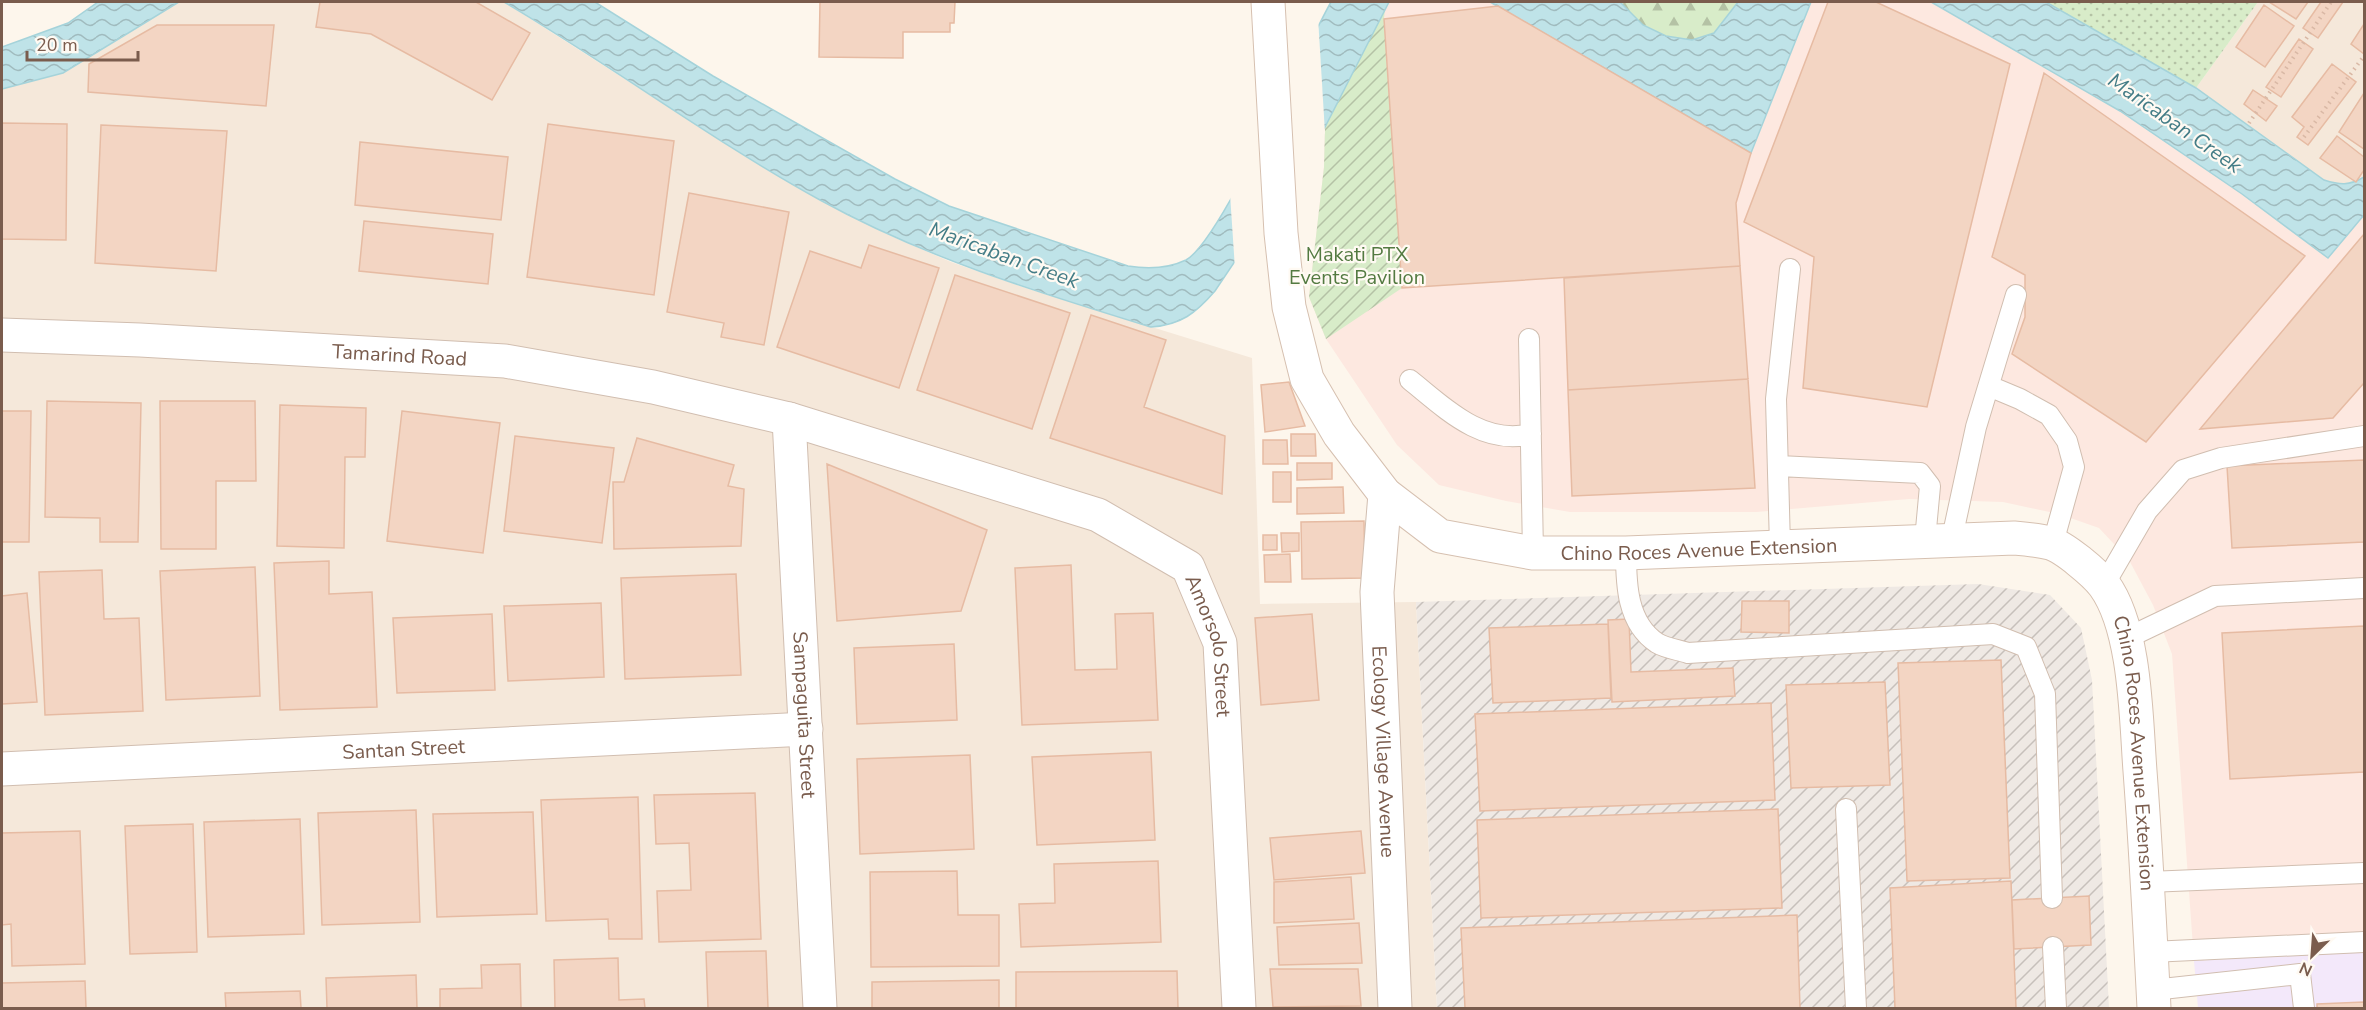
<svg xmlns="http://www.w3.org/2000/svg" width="2366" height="1010" font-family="'Nunito Sans',sans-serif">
  <defs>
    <pattern id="industrial-furrows" width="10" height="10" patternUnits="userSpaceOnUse" patternTransform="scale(1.5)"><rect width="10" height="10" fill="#efe9e4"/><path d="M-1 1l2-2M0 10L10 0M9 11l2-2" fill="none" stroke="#c7c0bb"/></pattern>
    <pattern id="grass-dots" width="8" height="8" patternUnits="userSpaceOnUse" patternTransform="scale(1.5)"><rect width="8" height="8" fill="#d8ecc9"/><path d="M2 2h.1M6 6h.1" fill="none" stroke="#b4c2a5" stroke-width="1.8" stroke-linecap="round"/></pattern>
    <pattern id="forest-firs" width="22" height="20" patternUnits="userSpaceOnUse" patternTransform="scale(1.5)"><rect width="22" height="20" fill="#d8ecc9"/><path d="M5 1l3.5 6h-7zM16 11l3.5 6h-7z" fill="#b4c2a5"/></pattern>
    <pattern id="garden-furrows" width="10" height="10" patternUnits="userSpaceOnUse" patternTransform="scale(1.5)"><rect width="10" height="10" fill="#d8ecc9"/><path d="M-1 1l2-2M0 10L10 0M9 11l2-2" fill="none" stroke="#b4c2a5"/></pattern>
    <pattern id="water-waves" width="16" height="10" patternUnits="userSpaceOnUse" patternTransform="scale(1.5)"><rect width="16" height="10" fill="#bfe3e8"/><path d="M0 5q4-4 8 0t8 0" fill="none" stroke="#a0bbbe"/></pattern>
  </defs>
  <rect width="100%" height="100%" fill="#fdf6ec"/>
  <path fill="#f5e8da" d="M179 2H504L728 145 820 200 891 236 951 262 1032 290 1252 358 1260 604 1416 602 1437 1008H2V89L63 73Z
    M2258 2H2364V177L2352 184 2339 185 2324 180 2196 88Z"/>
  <path fill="#fde8e0" d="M1389 2H1490L1751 153 1811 2H1931L2120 111 2242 194 2328 258 2364 215V950L2194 961 2172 654 2153 605 2129 560 2099 528 2059 514 2003 502 1909 499 1756 512H1570L1506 501 1439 485 1397 445 1326 339 1309 297 1324 167 1325 127Z"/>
  <path fill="url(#industrial-furrows)" d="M1978 584 2050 595 2081 628 2092 680 2109 1008H1437L1416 602Z"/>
  <path fill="#f3e8fa" d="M2364 950V1008H2198L2194 961Z"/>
  <path fill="url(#grass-dots)" d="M2046 2H2258L2196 88Z"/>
  <path fill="url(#forest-firs)" d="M1620 2H1738L1714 33 1692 40 1666 36 1643 25Z"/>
  <path fill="url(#garden-furrows)" d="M1385 8 1384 19 1402 288 1326 339 1309 297 1324 167 1325 127Z"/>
  <path fill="url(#water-waves)" stroke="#a5d3da" stroke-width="1.5" d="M98 2H179L63 73 2 89V47L68 23Z
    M504 2H595L713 76 895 179 949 206 1128 266C1147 269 1167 269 1186 260 1221 241 1305 47 1331 2H1389L1325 127 1215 291C1196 313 1181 325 1151 327 1037 292 925 258 820 200 711 140 611 65 504 2Z
    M1490 2H1620L1643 25 1666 36 1692 40 1714 33 1738 2H1811L1751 153Z
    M1931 2H2046L2196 88 2324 180C2340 185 2349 186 2364 177V215L2328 258 2242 194 2120 111Z"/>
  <path fill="#fdf6ec" d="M1318 17 1325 133 1294 183 1235 269 1230 194Z"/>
  <path fill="#f3d5c3" stroke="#e6bba3" stroke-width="1.5" d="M320 2H476L530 33 492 100 371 34 316 27Z
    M820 2H955L954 23H950V32H903V58L819 57Z
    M1828 2H1876L2010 64 1927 407 1803 388 1814 257 1744 222Z
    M2269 2H2308L2296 19Z
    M2321 2H2343L2318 38 2303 28Z
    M2264 5 2294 26 2265 67 2236 47Z
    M1498 6 1751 153 1736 203 1740 266 1402 288 1384 19Z
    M2364 24V54L2351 44Z
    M157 25H274L266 106 88 92 89 64Z
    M2299 39 2313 49 2281 97 2266 87Z
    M2332 64 2356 82 2308 145 2297 137 2304 127 2292 117Z
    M2044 73 2305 256 2146 442 2012 354 2025 317V275L1992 257Z
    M2253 90 2277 106 2266 121 2244 104Z
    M2364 93V149L2339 132Z
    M2 123 67 124 66 240 2 239Z
    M548 124 674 141 654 295 527 277Z
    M101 125 227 131 216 271 95 263Z
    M2337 136 2364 157V170L2356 182 2320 158Z
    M360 142 508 157 501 220 355 205Z
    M689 193 789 212 764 345 721 337 724 323 667 312Z
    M364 221 493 234 488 284 359 271Z
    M2364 234V383L2333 418 2200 429Z
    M869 245 939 268 899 388 777 347 810 251 861 268Z
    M1740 266 1748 379 1568 390 1564 278Z
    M955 275 1070 313 1032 429 917 390Z
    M1091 315 1166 340 1144 407 1225 436 1222 494 1050 438Z
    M1748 379 1755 488 1572 496 1568 390Z
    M1289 382 1305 426 1265 432 1261 385Z
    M47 401 141 403 138 542H100V518L45 517Z
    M160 401H255L256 481H216V549H161Z
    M280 405 366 408 365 457H345L344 548 277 546Z
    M2 411H31L29 542H2Z
    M402 411 500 423 483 553 387 541Z
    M1291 434H1315L1316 456H1291Z
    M515 436 614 448 602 543 504 531Z
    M637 438 734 465 728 486 744 489 741 546 614 549 613 482H624Z
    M1263 440H1287L1288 464H1263Z
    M2364 460V542L2232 548 2227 466Z
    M1297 463H1332V479L1297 480Z
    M827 464 987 530 961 611 837 621Z
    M1273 472H1291V502H1273Z
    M1343 487 1344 513 1297 514V488Z
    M1364 521 1365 578 1302 579 1301 522Z
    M1281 533H1299V551L1282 552Z
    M1263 535H1277V550H1263Z
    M1290 554 1291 582H1265L1264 555Z
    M329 561V594L372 592 377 707 280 710 274 563Z
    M1071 565 1075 670 1117 669 1115 614 1153 613 1158 720 1022 725 1015 568Z
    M255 567 260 696 166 700 160 571Z
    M102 570 104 619 139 618 143 711 45 715 39 572Z
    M736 574 741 675 625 679 621 578Z
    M27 593 37 702 2 704V596Z
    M1742 601H1789V633L1741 632Z
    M601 603 604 677 508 681 504 606Z
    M492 614 495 690 397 693 393 618Z
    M1312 614 1319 700 1261 705 1255 618Z
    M1629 619 1631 672 1733 668 1735 696 1612 702 1608 620Z
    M1608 624 1611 698 1493 703 1489 628Z
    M2364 626V772L2230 779 2222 633Z
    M954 644 957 720 857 724 854 648Z
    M2001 660 2010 878 1907 881 1898 663Z
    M1885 682 1890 785 1791 788 1786 685Z
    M1771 703 1775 800 1480 811 1475 714Z
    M1151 752 1155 840 1037 845 1032 757Z
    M970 755 974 849 860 854 857 759Z
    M755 793 761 939 659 942 657 891 691 890 689 843 656 844 654 795Z
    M638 797 642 939H609L608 919 546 921 541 800Z
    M1778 809 1782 908 1481 918 1477 820Z
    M416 810 420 922 322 925 318 813Z
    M533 812 537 914 437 917 433 814Z
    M300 819 304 934 208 937 204 822Z
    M193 824 197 952 130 954 125 826Z
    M80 831 85 964 12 966 11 924 2 925V833Z
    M1361 831 1365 873 1274 880 1270 838Z
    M1158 861 1161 942 1021 947 1019 904 1055 903 1054 864Z
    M957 871 958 915H999V966L871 967 870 872Z
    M1351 877 1354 919 1274 923V882Z
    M2011 881 2016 1008H1895L1890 888Z
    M2089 896 2091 945 2014 949 2012 900Z
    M1797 915 1800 1008H1465L1461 928Z
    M1359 923 1362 963 1279 965 1277 927Z
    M766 951 768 1008H708L706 952Z
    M618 958 619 1000 644 999 645 1008H555L554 960Z
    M520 964 521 1008H440V989L482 988 481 965Z
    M1270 969H1358L1361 1006 1273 1007Z
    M1177 971 1178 1008H1016V972Z
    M416 975 417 1008H327L326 978Z
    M999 980V1008H872V982Z
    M85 981 86 1008H2V983Z
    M300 991 301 1008H226L225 993Z
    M2364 1002V1008H2317V1004Z"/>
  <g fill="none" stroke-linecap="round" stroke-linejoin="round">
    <defs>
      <path id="lane" d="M1529 339 1533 553
        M1410 380C1445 408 1482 446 1531 434
        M1989 386 2020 399 2049 415 2067 441 2074 467 2053 543
        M1779 466 1920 473 1930 486 1925 540
        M1952 538 1976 427 2016 295
        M1780 546 1776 399 1790 269
        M1626 553C1626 584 1627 623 1657 643 1665 648 1679 650 1688 653L1993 634 2026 647 2045 694 2052 898
        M2104 585 2147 511 2183 470 2221 458 2364 436
        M2125 639 2215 596 2364 588
        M1846 809 1856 1008
        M2148 882 2364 873
        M2053 947 2056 1008
        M2151 952 2364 942
        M2153 990 2300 974 2304 1008"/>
      <g id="street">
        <path id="s1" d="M2 335 140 340 505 361 653 387 789 419 1098 515 1188 567 1220 643 1239 1008"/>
        <path id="s2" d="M789 419 820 1008"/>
        <path id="s3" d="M1385 494 1377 592 1395 1008"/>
        <path id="s4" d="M2 769 806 729"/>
      </g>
      <g id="secondary">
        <path id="s5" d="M1268 2 1281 233 1289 307 1307 379 1339 434 1385 494 1440 536 1533 553H1626L2014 538C2026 539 2038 540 2050 543 2064 547 2095 573 2104 585 2136 629 2136 719 2140 771 2146 850 2150 929 2154 1008"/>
      </g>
    </defs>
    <use href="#lane" stroke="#d1beb0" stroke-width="22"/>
    <use href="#street" stroke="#d1beb0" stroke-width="35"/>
    <use href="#secondary" stroke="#d6c0b0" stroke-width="35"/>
    <path stroke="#d9b8a5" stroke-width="4" stroke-dasharray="1.5 4.5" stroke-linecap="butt" d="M2249 123 2331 2
      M2304 137 2364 56"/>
    <use href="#lane" stroke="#fff" stroke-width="20"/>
    <use href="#street" stroke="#fff" stroke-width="33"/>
    <use href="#secondary" stroke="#fff" stroke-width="33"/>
  </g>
  <g text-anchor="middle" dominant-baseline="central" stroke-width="4.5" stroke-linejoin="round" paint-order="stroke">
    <g font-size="20" fill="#537a41" stroke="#fffaf3">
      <text x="1357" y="254">Makati PTX<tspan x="1357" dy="23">Events Pavilion</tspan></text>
    </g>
    <g font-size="20" fill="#7a5c4d" stroke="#fffaf3">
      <text stroke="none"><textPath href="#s1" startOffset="398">Tamarind Road</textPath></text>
      <text stroke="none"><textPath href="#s5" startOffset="849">Chino Roces Avenue Extension</textPath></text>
      <text stroke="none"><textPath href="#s1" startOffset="1304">Amorsolo Street</textPath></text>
      <text stroke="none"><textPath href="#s2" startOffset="296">Sampaguita Street</textPath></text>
      <text stroke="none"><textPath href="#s4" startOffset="402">Santan Street</textPath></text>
      <text stroke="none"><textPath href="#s3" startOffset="258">Ecology Village Avenue</textPath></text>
      <text stroke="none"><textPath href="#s5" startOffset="1443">Chino Roces Avenue Extension</textPath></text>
    </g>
    <g font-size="21" font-style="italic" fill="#437c86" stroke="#fffaf3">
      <text transform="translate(2175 123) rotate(35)">Maricaban Creek</text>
      <text transform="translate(1004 255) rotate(20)">Maricaban Creek</text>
    </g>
  </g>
  <rect width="2366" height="1010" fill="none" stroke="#7a5c4d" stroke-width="6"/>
  <g transform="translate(2312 956) rotate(205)" stroke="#fffaf3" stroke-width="4.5" paint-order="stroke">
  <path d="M0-4.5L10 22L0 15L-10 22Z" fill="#7a5c4d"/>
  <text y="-9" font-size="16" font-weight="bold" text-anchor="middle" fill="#7a5c4d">N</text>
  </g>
  <path d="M27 51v9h111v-9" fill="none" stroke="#7a5c4d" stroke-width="3"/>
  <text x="36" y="51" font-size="18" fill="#7a5c4d" stroke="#fffaf3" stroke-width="4.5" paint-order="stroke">20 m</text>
</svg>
